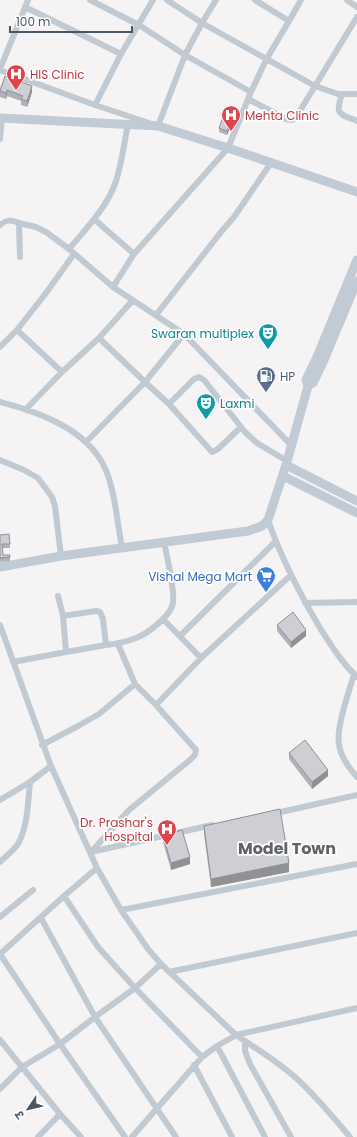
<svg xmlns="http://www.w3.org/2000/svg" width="357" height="1137" font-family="Poppins,'Noto Sans Devanagari',sans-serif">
  <rect width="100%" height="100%" fill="#f5f3f3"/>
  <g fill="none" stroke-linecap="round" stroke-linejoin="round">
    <path stroke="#c1cad2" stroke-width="6" d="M90 0 139 25 185 55 251 92
      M167 0 202 23 216 0
      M347 0 357 7
      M25 7 121 54
      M289 21 301 0
      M0 69 28 0
      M0 70 95 105 158 126 185 55 202 23 315 86 357 17
      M342 94C335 115 338 113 357 121
      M248 99 286 119 291 120 295 119 315 86 338 94H357
      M95 105 121 54 153 0
      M0 139 2 117
      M94 219 134 254
      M0 225C7 219 11 220 19 223
      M69 249C86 229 108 206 116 181 122 163 124 143 128 124
      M20 257 19 223 36 227 46 232 69 249 113 287 184 334 145 382 169 404 194 379 199 377 204 380 245 432 257 443 287 461
      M113 287 134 254 228 148 251 92 266 60 289 21 255 0
      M156 315 221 232 234 217 271 163
      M17 330 46 293 74 254
      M184 334 291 445
      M99 338 133 300
      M0 347 17 330 62 372
      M0 402C38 412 85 428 104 466 115 488 117 523 122 547
      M169 404 212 452 218 449 241 427
      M26 409 62 372 99 338 145 382 86 442
      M0 460 24 470 38 478 52 497 55 506 61 556
      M268 520C281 558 300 594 320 628 331 645 342 663 357 677
      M58 596 63 616
      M305 603 357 602
      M163 619 201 658
      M0 625 51 766 97 868 121 910 148 949 161 964 236 1035 357 1008
      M180 636 275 542
      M66 652 106 645
      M13 662 66 652 63 616 96 611 100 612 103 619 106 645C116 644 126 642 136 638 147 634 171 616 173 603 175 590 167 557 164 542
      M354 674C349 692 336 727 339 744 340 756 349 768 357 777
      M156 705 201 658 291 575
      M42 745 78 726 99 714 135 684
      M0 800 30 782 51 766
      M272 814 357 795
      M91 852 129 810 190 760 195 755 196 750 156 705 135 684 118 644
      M91 852 212 825
      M0 862C6 856 13 851 18 844 28 826 28 801 30 782
      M64 896 97 868
      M121 910 357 864
      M0 917 33 890
      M41 918 95 1017 135 988 98 947 64 896 0 954 60 1044 125 1137
      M161 964 135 988 202 1057
      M169 972 357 933
      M0 1040 22 1067 0 1089
      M245 1041V1051L250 1064 291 1137
      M217 1046 265 1137
      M194 1065 232 1137
      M60 1114 22 1067 60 1044 95 1017 176 1137
      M38 1137 60 1114 81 1137
      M132 1137 202 1057 217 1046 236 1035C257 1049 278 1062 296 1078 316 1096 333 1117 350 1137"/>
    <path stroke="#c1cbd6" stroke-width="9" d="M0 118 158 126 228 148 357 192
      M308 386 313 383 324 360 357 281
      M286 465 357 501
      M283 476 357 513
      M0 567 61 556 248 531 262 526 268 520 286 465 308 386 306 380 317 357 357 260"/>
  </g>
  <path fill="#b0b2b7" d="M5 76 32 92 27 107 21 105V101L7 96 6 99 0 97V89Z
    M234 117 227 135 219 132V128Z
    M0 535 10 544V548H3V555H10V561L0 562Z
    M277 625 306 636 291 648 277 631Z
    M289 753 328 776 312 789 289 759Z
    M204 826 289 872 211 887 204 834Z
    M163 836 190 864 171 870 163 842Z"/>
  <path fill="#909195" d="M32 86V92L27 107V101Z
    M7 90V96L6 99V93Z
    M234 112V117L227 135V131Z
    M306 630V636L291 648V642Z
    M328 770V776L312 789V782Z
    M190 857V864L171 870V863Z
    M289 863V872L211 887V879Z"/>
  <path fill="#cdcfd5" stroke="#909195" d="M5 76 32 86 27 101 21 99 23 96 7 90 6 93 0 91Z
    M226 109 234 112 227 131 219 128Z
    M9 534 10 544H2L3 555H10V557L0 558V535Z
    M293 612 306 630 291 642 277 625Z
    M305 740 328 770 312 782 289 753Z
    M280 809 289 863 211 879 204 826Z
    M182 830 190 857 171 863 163 836Z"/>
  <defs>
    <symbol id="hospital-pin" viewBox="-11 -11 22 30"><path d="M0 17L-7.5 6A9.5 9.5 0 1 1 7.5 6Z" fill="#e0444e" stroke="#fff"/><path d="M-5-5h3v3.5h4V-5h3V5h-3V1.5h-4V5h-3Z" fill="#fff"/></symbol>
    <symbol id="theatre-pin" viewBox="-11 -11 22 30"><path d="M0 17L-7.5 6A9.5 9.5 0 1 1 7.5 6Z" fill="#0f9aa8" stroke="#fff"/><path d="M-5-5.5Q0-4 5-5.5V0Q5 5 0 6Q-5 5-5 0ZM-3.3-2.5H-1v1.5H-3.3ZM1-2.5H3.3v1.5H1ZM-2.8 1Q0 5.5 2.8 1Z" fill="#fff"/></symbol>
    <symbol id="fuel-pin" viewBox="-11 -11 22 30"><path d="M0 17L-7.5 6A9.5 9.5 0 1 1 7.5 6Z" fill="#5c6f8a" stroke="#fff"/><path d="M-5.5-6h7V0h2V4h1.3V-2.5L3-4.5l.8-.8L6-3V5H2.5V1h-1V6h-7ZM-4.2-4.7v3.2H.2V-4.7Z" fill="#fff"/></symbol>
    <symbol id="supermarket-pin" viewBox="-11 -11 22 30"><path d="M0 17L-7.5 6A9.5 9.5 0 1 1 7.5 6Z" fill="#3f7fe0" stroke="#fff"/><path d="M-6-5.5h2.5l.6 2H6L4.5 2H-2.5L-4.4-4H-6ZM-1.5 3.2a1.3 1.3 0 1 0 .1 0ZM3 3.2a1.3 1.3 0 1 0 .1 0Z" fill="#fff"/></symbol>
  </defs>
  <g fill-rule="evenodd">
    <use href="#hospital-pin" x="5" y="63" width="22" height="30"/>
    <use href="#hospital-pin" x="220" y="104" width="22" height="30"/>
    <use href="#theatre-pin" x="257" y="322" width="22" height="30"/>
    <use href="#fuel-pin" x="255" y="365" width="22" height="30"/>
    <use href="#theatre-pin" x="195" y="392" width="22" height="30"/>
    <use href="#supermarket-pin" x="255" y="565" width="22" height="30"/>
    <use href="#hospital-pin" x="156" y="818" width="22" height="30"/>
  </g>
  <g text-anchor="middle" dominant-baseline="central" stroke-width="3.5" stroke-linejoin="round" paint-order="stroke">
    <g font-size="12" fill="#be3a42" stroke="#fff" text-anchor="start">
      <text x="30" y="74">HIS Clinic</text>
      <text x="245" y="115">Mehta Clinic</text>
      <text x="153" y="822" text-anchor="end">Dr. Prashar's<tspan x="153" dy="14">Hospital</tspan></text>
    </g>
    <g font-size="12" fill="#0d838f" stroke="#fff" text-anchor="end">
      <text x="254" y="333">Swaran multiplex</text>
      <text x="220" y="403" text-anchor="start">Laxmi</text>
    </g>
    <g font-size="12" fill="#4e5e75" stroke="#fff" text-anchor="start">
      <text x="280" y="376">HP</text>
    </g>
    <g font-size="12" fill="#366cbe" stroke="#fff" text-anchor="end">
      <text x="252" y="576">Vishal Mega Mart</text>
    </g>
    <g font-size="16" font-weight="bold" fill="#5f6368" stroke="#fff">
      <text x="287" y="848">Model Town</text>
    </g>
  </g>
  <g transform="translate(28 1109) rotate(235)" stroke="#ffffff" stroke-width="3" paint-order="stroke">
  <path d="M0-3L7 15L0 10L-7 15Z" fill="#4a5661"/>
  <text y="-6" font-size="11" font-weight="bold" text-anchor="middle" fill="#4a5661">उ</text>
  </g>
  <path d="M10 26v6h122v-6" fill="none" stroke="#4a5661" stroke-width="2"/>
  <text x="16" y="26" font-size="12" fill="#4a5661" stroke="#ffffff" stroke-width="3" paint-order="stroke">100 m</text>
</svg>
